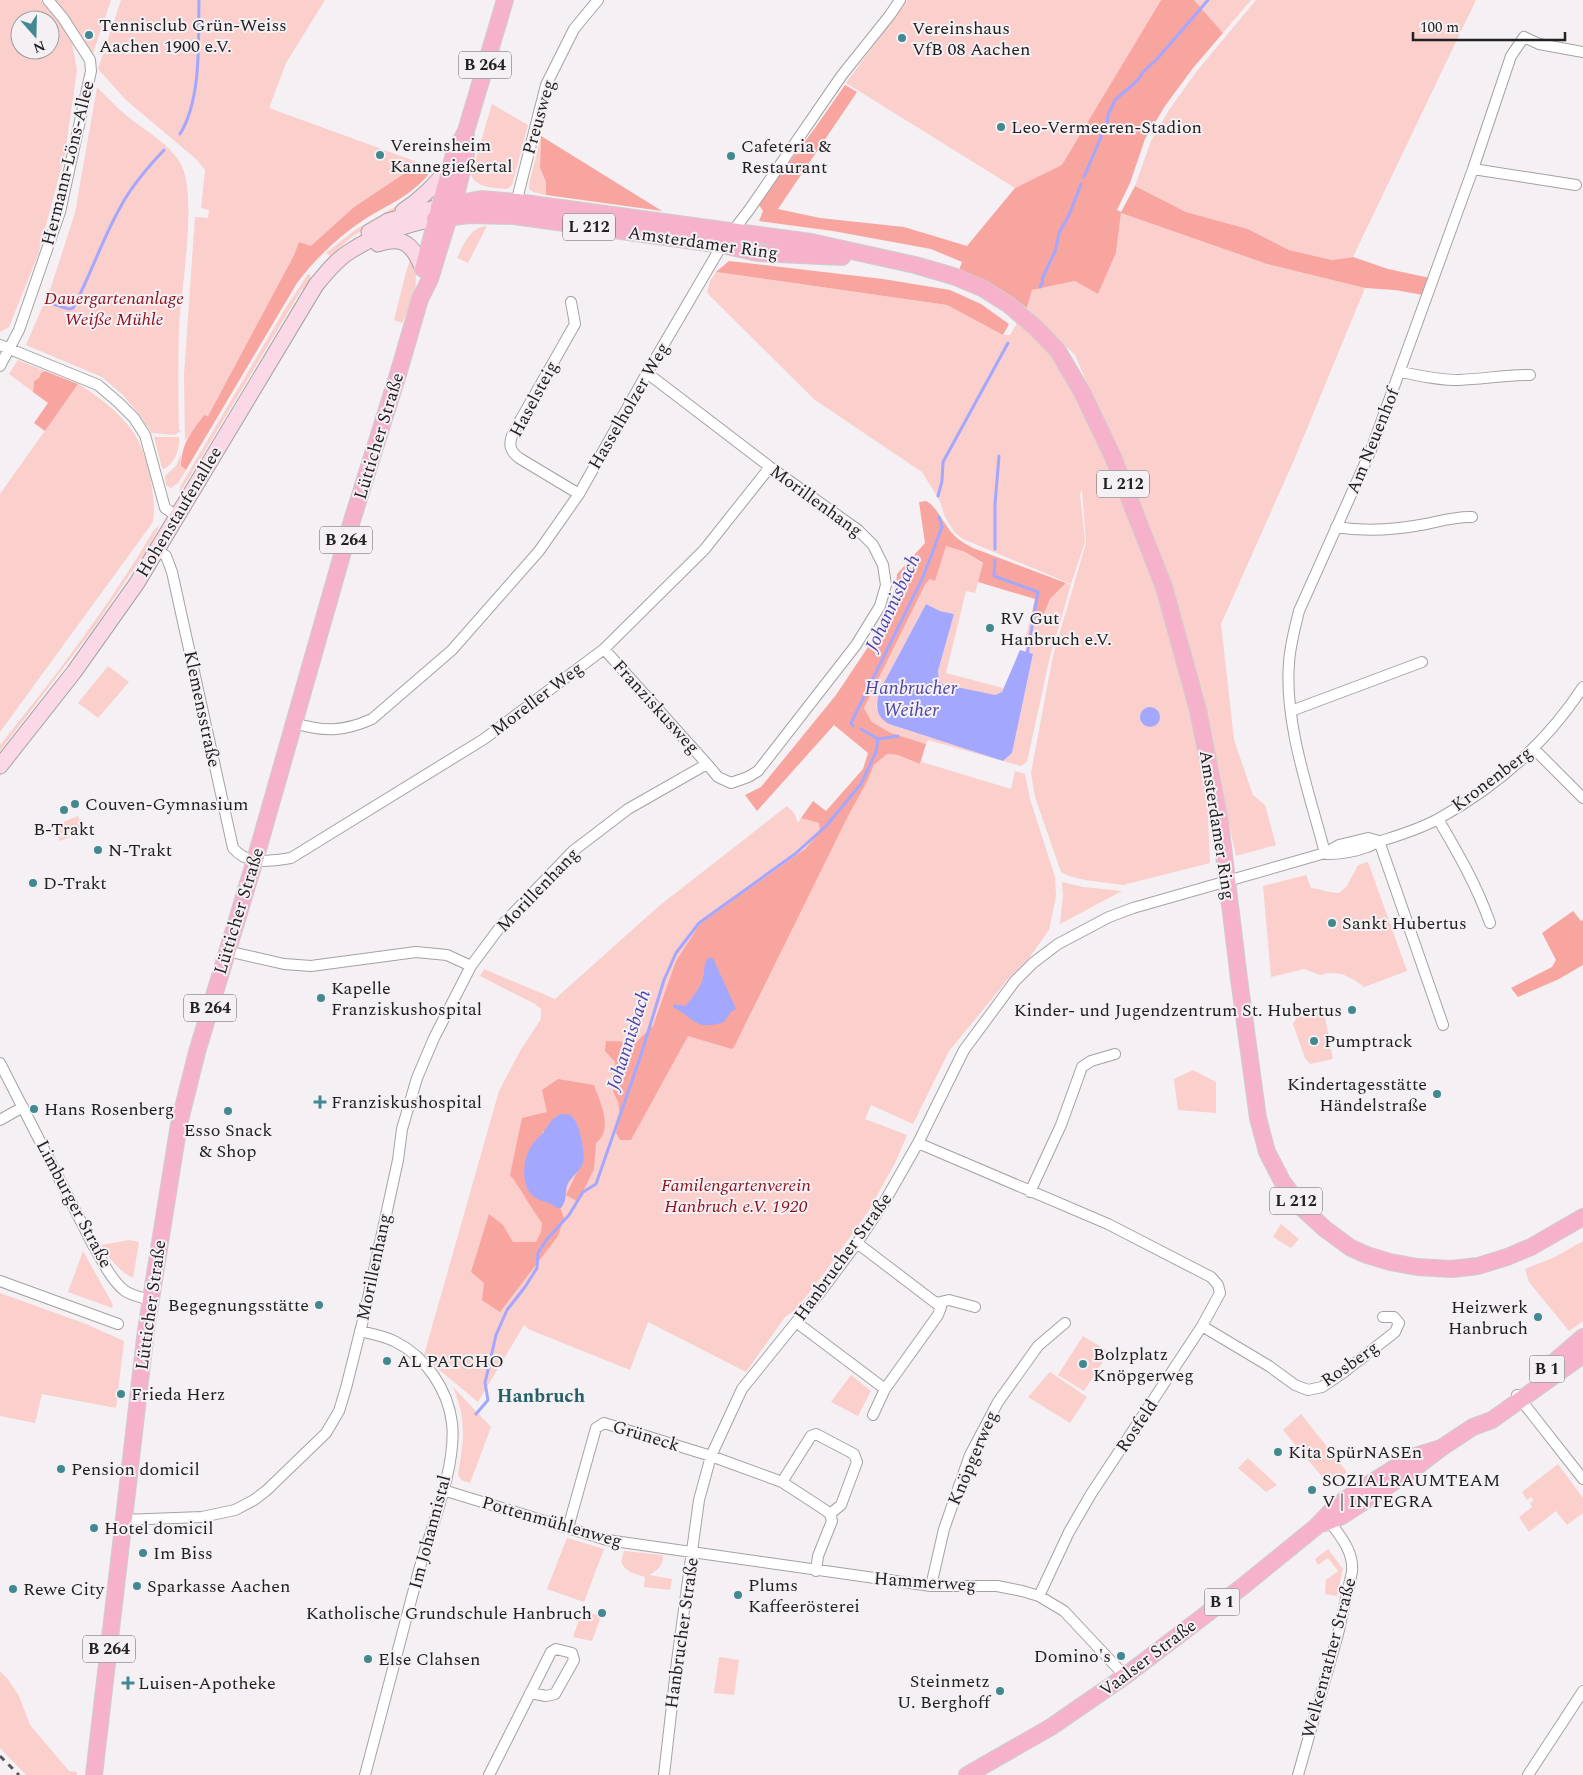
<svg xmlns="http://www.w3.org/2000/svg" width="1583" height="1775" font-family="Spectral,serif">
  <rect width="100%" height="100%" fill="#f4f0f3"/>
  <path fill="#facfcc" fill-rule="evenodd" d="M0 0H40L60 18 72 43 77 70 65 154 38 255 9 327 0 332ZM20 20H50V50H20Z
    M53 0H111L92 56 67 14Z
    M121 0H325L286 63 269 108 420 163 354 207 311 247 299 242 294 255 208 416 204 415 185 441 184 375 195 217 208 218 209 210 201 208 205 170 196 159 126 100 98 69Z
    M907 0H1161L1062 166 1015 188 846 83Z
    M1194 0H1251L1223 33Z
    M1256 0H1476L1353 257 1332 260 1289 250 1248 229 1186 212 1135 186 1151 141 1169 110 1197 71Z
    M97 87C107 97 117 108 127 116 145 131 166 141 179 161 199 189 181 289 179 326 178 361 178 395 179 430L181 431 175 435 152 433 138 413 123 395 102 377 26 345 51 287 75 213Z
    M492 104 528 125 512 185 507 189C495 188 476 188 471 175Z
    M541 136 540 168 546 182V195L533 192 529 189 530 180Z
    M408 199H415L353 236 330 256 326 253 355 230Z
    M1121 213 1267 264 1365 288 1294 460 1221 624 1234 740 1253 795 1265 805 1276 845 1236 856 1205 713 1110 437 1075 355 1027 308 1032 290 1076 281 1098 294 1116 253Z
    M487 226 468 263 457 258C464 244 470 227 487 226Z
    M412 255 416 276 415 296 402 323 394 320 406 272Z
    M716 272 947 305 1003 335H1010L1019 320 1055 358 1077 393 1099 442 1158 588 1193 714 1207 793 1210 863 1123 885 1085 880 1069 876 1061 872 1035 797 1031 773 1053 656 1086 543 1082 490 1080 493 1085 542 1071 584 963 539 955 533 945 517 940 501 922 472 815 400 710 296 707 292 710 281Z
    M308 274 311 276 305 290 302 289 179 494 180 487 285 309Z
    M18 360 45 371 41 373 39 378 34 381 33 392 9 374Z
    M78 384C96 394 119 413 131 429 147 450 157 496 153 522L0 732V494Z
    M154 437H179C180 449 175 463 164 469L162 468Z
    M181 454V466L186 470 178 483 171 488 166 485 165 476 176 466Z
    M160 525 148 548 93 629 0 751V745C55 677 109 606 154 530Z
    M946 546 965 552 983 564 975 593 966 591 946 673 1003 688 1002 692 993 696 942 684 939 681 938 671 954 614 940 611 926 604 879 692 876 707 889 724 1003 761 1012 753 1033 655 1020 650 1025 651 1029 637 1026 635 1031 617 1033 620 1042 618 1050 599 1066 583 1071 585 1050 656 1027 762 1021 766 928 740 926 744 891 733 872 722 864 708 925 585 931 579 935 580Z
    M108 666 129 682 98 718 78 703Z
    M886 754 898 755 920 764 922 762 1011 789 1015 771 1025 774 1030 799 1055 877 1056 896 1049 930 1029 958 1009 978 949 1051 913 1124 871 1105 865 1119 907 1135 896 1161 868 1212 817 1283 795 1310 785 1317 746 1372 648 1322 630 1370 528 1329 524 1325 478 1402 431 1363 424 1355 499 1091 520 1051 541 1019V1009L535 1004 480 976 484 969 555 999 659 906 787 806 794 813 798 823 801 818 819 823 820 832 805 849 676 961 847 818 867 782 874 765Z
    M78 816 84 831 60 841 54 826Z
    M1368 862 1407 971 1364 987 1356 981 1342 974 1329 973 1320 975 1304 969 1271 977 1263 886 1306 875 1311 888C1321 889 1329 893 1339 893L1347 886 1358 865Z
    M1062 882 1083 887 1122 891 1060 924 1063 896Z
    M1324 1012 1333 1059 1310 1064 1305 1058 1293 1024 1297 1017Z
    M1193 1070 1216 1082V1113L1178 1110 1174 1079Z
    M1281 1224 1299 1239 1291 1248 1273 1237Z
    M129 1240 139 1242 133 1278C118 1270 110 1259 101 1245Z
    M1583 1241V1321L1569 1331 1529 1282 1525 1269 1555 1257Z
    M83 1251 113 1305 112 1308 68 1292Z
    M0 1293 86 1324 124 1341 116 1408 42 1394 35 1423 0 1416Z
    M1083 1336 1109 1352 1084 1391 1058 1375Z
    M1050 1372 1087 1397 1070 1423 1028 1397Z
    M851 1375 871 1391 858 1416 831 1402Z
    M453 1387 491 1427 470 1483 461 1480 458 1474C464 1439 467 1421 453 1387Z
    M1301 1414 1347 1472 1329 1485 1283 1430Z
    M1248 1458 1277 1485 1266 1492 1238 1468Z
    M1558 1464 1583 1498V1513L1567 1525 1556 1511 1529 1532 1519 1517 1532 1507 1530 1503 1534 1500 1531 1497 1527 1500 1522 1492Z
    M567 1538 604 1549 584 1602 547 1589Z
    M1328 1549 1343 1569 1337 1596 1325 1594 1326 1580 1338 1571 1328 1558 1318 1565 1315 1559Z
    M624 1551 663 1555C663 1566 658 1570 649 1575L672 1579 670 1590 644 1587 645 1577 630 1572 624 1567 621 1562Z
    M582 1611 601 1616 592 1641 573 1637Z
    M719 1657 739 1660 734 1695 714 1693Z
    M0 1671 7 1678 19 1696 30 1725 69 1771 77 1772V1775H26L0 1748Z"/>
  <path fill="#f8a5a0" d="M1161 0H1194L1223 33 1193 68 1165 106 1145 139 1130 183 1117 210 1121 212 1135 186 1186 212 1248 229 1289 250 1332 260 1353 257 1388 269 1430 278 1423 295 1395 290 1365 288 1267 264 1121 213 1116 253 1098 294 1075 281 1032 290 1027 308 1000 289 959 270 962 262 931 249 833 231 759 221 763 211 759 205 761 200 815 128 845 85 857 92 778 209 820 218 904 227 967 246 1015 188 1062 165Z
    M541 136 662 211 546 195V182L540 168Z
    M420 163 435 166C413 196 394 201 365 219 338 237 317 257 297 283L186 470 181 466C182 442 191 433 204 415L208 416 294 255 299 242 311 246 354 207Z
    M729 261 883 279 950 290 981 304 1009 324 1003 335 947 305 716 272Z
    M45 371 78 384 45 431 34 423 48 403 33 392 34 381 39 378 41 373Z
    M926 501C936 505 944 525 953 534 958 540 966 544 973 548L1066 583 1050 599 1042 618 1037 621 1031 617 1035 599 978 582 983 563 965 552 946 546 935 581 930 579 925 585 864 708 872 722 891 733 926 744 920 764 898 755 887 754 874 765 867 782 847 818 734 1047 732 1049 688 1036 631 1140H620L616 1133 620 1115 618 1102 613 1091 615 1062 605 1051 606 1041 636 1042 653 1026 676 961 700 924 805 849 820 832 819 823 801 818 813 801 826 811 863 769 868 753 834 725 757 811 745 795 761 787 836 695 870 644 887 611 896 584 897 574 925 543 919 502Z
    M1573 911 1581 921 1583 920V965L1559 979 1518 997 1511 988 1552 967 1556 960 1542 933Z
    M558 1079 594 1085C600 1102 614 1129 596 1143L594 1169 578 1202 566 1195 583 1160 543 1131 529 1163 550 1201 560 1207 564 1218 558 1236 500 1312 482 1300 484 1283 471 1272 489 1214 503 1225 513 1242H536L541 1232 542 1223C530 1207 522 1190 510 1175L522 1118 547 1112 542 1090Z"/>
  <path fill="#a4a7fe" d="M926 604 940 611 954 614 938 671 939 681 942 684 995 695 1002 692 1020 650 1033 654 1012 753 1003 761 889 724C875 716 876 706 879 692Z
    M1140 717a10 10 0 1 1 20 0a10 10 0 1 1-20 0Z
    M708 958H713L736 1009 731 1012 724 1022C694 1031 696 1019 673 1007V1004L685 1006C692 998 700 989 703 978 705 970 703 965 708 958Z
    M562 1114C564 1114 567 1114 570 1115 579 1119 586 1153 583 1163 580 1172 570 1177 567 1186 565 1194 567 1201 561 1208H557C549 1201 536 1201 530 1193 521 1180 523 1158 532 1145 535 1140 539 1137 543 1133 549 1125 551 1117 562 1114Z"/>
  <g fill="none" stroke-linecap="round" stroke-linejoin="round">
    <path stroke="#a4a7fe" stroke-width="3" d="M180 134C202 98 198 41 199 0
      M1084 177 1107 123 1108 115 1115 100 1137 81 1144 71 1157 59 1208 0
      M1040 287 1043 281 1042 279 1056 249 1059 233 1069 215 1081 184
      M53 304 69 309 73 308C91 275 102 239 121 206 132 185 148 167 164 150
      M938 496 942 481 943 462 1008 343
      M995 549V504L999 456
      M995 560 994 576 1038 592 1027 655
      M853 726 851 723 923 577 942 527 939 517
      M878 739 898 736
      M476 1414 488 1400 485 1383 496 1335 507 1310 525 1287 537 1268 538 1253 547 1239 569 1215 583 1192 596 1184 640 1058 664 980 676 953 699 923 795 854 826 826 861 784 876 752 878 739 861 729"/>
    <defs>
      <path id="street" d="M1473 169 1576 185
        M515 207 546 85 574 29 598 0
        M571 302 575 324 513 433C508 445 510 451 519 458L579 494
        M0 345 98 385 119 403 134 418 145 435 165 508 177 516
        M0 366 19 330 60 212 91 71 90 60 63 18 48 0
        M1401 372C1420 376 1439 380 1459 380 1483 379 1506 375 1530 375
        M1336 527C1366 532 1395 530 1426 524 1441 521 1457 516 1472 517
        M157 550 166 556 172 572 233 848C248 866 270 861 291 858L484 739 604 649 704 550 770 467
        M604 649 707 764
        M1291 711 1422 662
        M294 723C324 732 343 732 372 719L452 650 539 551 579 494 647 373 722 245 749 210 842 75 890 15 900 0
        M1534 749 1583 798
        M1438 819C1458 853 1477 886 1490 923
        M1379 841 1443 1025
        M1325 853C1310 795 1284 724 1289 663 1290 645 1295 628 1299 611L1371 450 1473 169 1511 56 1524 37 1539 44 1583 52
        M1326 854C1340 854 1354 852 1367 847 1372 846 1376 842 1381 841 1400 835 1420 829 1438 819 1496 787 1547 742 1583 687
        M227 951 284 964 311 966 416 952 447 955 471 966
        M0 1063 93 1245C102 1260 111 1280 125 1291 133 1296 142 1298 151 1300
        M0 1120 23 1107
        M918 1143 1108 1224 1211 1277 1218 1285 1220 1293 1202 1326 1091 1494 1069 1532 1039 1596
        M1030 1192 1061 1125 1082 1067 1091 1061 1115 1054
        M0 1281 118 1324
        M936 1303 949 1300 975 1307
        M796 1322 885 1389 938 1315 941 1307 857 1243
        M1202 1326 1269 1366 1295 1385 1308 1390 1322 1387 1344 1372 1395 1332 1399 1323 1394 1317H1383
        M360 1331C372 1334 385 1336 396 1342 426 1357 448 1390 452 1423 457 1465 431 1529 419 1570 401 1638 383 1707 365 1775
        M1517 1395 1583 1479
        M873 1415 885 1389
        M782 1482 811 1436 816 1434 854 1454 857 1462 841 1505 830 1514
        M443 1490 607 1540 931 1586H997L1022 1591 1039 1596 1064 1611 1125 1676
        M123 1520 202 1517 235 1510 254 1500 267 1490 326 1433 339 1411 346 1388 364 1316 398 1160 402 1129 417 1078 434 1038 471 966 500 927 573 851 628 809 707 764 718 777 731 783 748 777 758 771 856 645 880 606 886 585 883 565 873 545 858 530 770 467 647 373
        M568 1528 596 1428 604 1423 711 1456 782 1482 825 1510 830 1514 832 1521 818 1556 816 1571
        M931 1586 944 1529 970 1455 998 1402 1038 1346 1065 1323
        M489 1775 551 1652 556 1649 572 1653 574 1660 555 1694 546 1696 530 1693
        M664 1775 677 1661 699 1500 711 1456 742 1389 822 1290 857 1243 885 1201 918 1143 964 1050 1015 981 1033 963 1058 944 1109 917 1133 908 1325 853 1339 845 1368 838 1379 841
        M1298 1775 1338 1634 1352 1572C1354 1550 1339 1535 1327 1518
        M1528 1775 1583 1691"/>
      <path id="secondary" d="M403 211C423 198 436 183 451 166
        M369 232 388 221 439 207
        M378 244C404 235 413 245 423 269
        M0 766 74 672 137 583 316 285C326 273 336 260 349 252 375 235 405 224 435 219"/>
      <path id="primary" d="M439 207 481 199 517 202 811 242 915 265 953 276 982 288 1009 305 1036 328 1058 351 1082 392 1113 457 1164 587 1198 710 1220 822 1239 979 1258 1118 1267 1152 1282 1181 1301 1207 1325 1229 1351 1248 1367 1255 1390 1262 1417 1267 1452 1269 1478 1266 1507 1257 1531 1247 1583 1217
        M435 219 470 215 514 216 722 245 758 253 842 257
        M423 269 454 154 466 131 505 0
        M1539 1375 1583 1337
        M1324 1523 1342 1516 1415 1468 1441 1448 1473 1427 1492 1420 1583 1355
        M94 1775 146 1330 179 1124 197 1052 255 860 350 527 399 371 420 299 430 279 457 191 466 155V131
        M967 1775 1051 1727 1125 1676 1242 1587 1317 1526 1334 1508 1344 1500 1399 1465 1415 1456 1441 1448"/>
    </defs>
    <use href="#street" stroke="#a5a2a4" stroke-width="12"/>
    <use href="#secondary" stroke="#a5a2a4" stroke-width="17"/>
    <use href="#primary" stroke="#cecece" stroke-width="18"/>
    <use href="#street" stroke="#fff" stroke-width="10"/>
    <use href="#secondary" stroke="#fbd8e5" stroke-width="15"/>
    <use href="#primary" stroke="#f7b2cb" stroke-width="16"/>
    <path stroke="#585658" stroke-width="3" stroke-dasharray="6 6" stroke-linecap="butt" d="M0 1756 19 1775"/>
  </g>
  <g fill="#418890" stroke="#f4f0f3" stroke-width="2">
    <circle cx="89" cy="35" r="5"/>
    <circle cx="902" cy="38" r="5"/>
    <circle cx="1001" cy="127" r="5"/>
    <circle cx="380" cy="155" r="5"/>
    <circle cx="731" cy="156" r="5"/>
    <circle cx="990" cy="628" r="5"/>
    <circle cx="75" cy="804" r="5"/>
    <circle cx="64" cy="810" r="5"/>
    <circle cx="98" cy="850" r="5"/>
    <circle cx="33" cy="883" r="5"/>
    <circle cx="1332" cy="923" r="5"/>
    <circle cx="321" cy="998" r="5"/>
    <circle cx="1352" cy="1010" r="5"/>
    <circle cx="1314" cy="1041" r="5"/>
    <circle cx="1437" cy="1094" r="5"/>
    <path d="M317.5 1094.5h5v5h5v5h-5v5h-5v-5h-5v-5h5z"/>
    <circle cx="34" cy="1109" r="5"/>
    <circle cx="228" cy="1111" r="5"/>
    <circle cx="319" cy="1305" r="5"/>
    <circle cx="1538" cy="1317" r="5"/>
    <circle cx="387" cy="1361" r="5"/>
    <circle cx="1083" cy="1364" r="5"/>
    <circle cx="121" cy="1394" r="5"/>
    <circle cx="1278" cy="1452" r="5"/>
    <circle cx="61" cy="1469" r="5"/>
    <circle cx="1312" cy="1490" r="5"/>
    <circle cx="94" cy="1528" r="5"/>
    <circle cx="143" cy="1553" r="5"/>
    <circle cx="137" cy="1586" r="5"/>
    <circle cx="13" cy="1589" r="5"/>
    <circle cx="738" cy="1595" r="5"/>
    <circle cx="602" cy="1613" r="5"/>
    <circle cx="1121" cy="1656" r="5"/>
    <circle cx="368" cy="1659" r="5"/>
    <path d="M125.5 1675.5h5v5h5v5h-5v5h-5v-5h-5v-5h5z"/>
    <circle cx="1000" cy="1691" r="5"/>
  </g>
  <g text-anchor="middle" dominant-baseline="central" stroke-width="4" stroke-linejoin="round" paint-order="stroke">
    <g fill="#f4f0f3" stroke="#615f61" stroke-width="1">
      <rect x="459" y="51.5" width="52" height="27" rx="4"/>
      <rect x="563" y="213.5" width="52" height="27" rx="4"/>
      <rect x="1097" y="470.5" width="52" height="27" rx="4"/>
      <rect x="320" y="526.5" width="52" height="27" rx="4"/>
      <rect x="184" y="994.5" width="52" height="27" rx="4"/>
      <rect x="1270" y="1187.5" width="52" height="27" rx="4"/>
      <rect x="1529.5" y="1355.5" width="35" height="27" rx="4"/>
      <rect x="1204.5" y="1588.5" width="35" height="27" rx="4"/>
      <rect x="83" y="1635.5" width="52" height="27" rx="4"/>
    </g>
    <g font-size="16" font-weight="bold" fill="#222122">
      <text x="485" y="65">B 264</text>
      <text x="589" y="227">L 212</text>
      <text x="1123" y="484">L 212</text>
      <text x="346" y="540">B 264</text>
      <text x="210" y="1008">B 264</text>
      <text x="1296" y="1201">L 212</text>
      <text x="1547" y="1369">B 1</text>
      <text x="1222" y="1602">B 1</text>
      <text x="109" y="1649">B 264</text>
    </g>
    <g font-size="18" fill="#222122" stroke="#f4f0f3" text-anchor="start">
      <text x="99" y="25">Tennisclub Grün-Weiss<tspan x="99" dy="21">Aachen 1900 e.V.</tspan></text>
      <text x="912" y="28">Vereinshaus<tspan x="912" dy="21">VfB 08 Aachen</tspan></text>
      <text x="1011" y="127">Leo-Vermeeren-Stadion</text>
      <text x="390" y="145">Vereinsheim<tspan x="390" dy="21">Kannegießertal</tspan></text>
      <text x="741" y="146">Cafeteria &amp;<tspan x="741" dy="21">Restaurant</tspan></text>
      <text x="1000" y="618">RV Gut<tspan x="1000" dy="21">Hanbruch e.V.</tspan></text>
      <text x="85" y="804">Couven-Gymnasium</text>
      <text x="64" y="829" text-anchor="middle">B-Trakt</text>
      <text x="108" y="850">N-Trakt</text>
      <text x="43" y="883">D-Trakt</text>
      <text x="1342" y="923">Sankt Hubertus</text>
      <text x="331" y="988">Kapelle<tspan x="331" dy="21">Franziskushospital</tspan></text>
      <text x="1342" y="1010" text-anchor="end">Kinder- und Jugendzentrum St. Hubertus</text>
      <text x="1324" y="1041">Pumptrack</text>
      <text x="1427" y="1084" text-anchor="end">Kindertagesstätte<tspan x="1427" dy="21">Händelstraße</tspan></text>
      <text x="331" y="1102">Franziskushospital</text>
      <text x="44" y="1109">Hans Rosenberg</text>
      <text x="228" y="1130" text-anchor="middle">Esso Snack<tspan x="228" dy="21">&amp; Shop</tspan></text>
      <text x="309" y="1305" text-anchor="end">Begegnungsstätte</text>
      <text x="1528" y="1307" text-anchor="end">Heizwerk<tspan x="1528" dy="21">Hanbruch</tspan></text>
      <text x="1093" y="1354">Bolzplatz<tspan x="1093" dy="21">Knöpgerweg</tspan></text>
      <text x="397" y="1361">AL PATCHO</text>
      <text x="131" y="1394">Frieda Herz</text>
      <text x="1288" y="1452">Kita SpürNASEn</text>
      <text x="71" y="1469">Pension domicil</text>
      <text x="1322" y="1480">SOZIALRAUMTEAM<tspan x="1322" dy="21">V | INTEGRA</tspan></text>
      <text x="104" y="1528">Hotel domicil</text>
      <text x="153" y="1553">Im Biss</text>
      <text x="748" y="1585">Plums<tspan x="748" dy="21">Kaffeerösterei</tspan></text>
      <text x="147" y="1586">Sparkasse Aachen</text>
      <text x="23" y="1589">Rewe City</text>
      <text x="592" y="1613" text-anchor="end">Katholische Grundschule Hanbruch</text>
      <text x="1111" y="1656" text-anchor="end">Domino's</text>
      <text x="378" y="1659">Else Clahsen</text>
      <text x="990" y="1681" text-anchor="end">Steinmetz<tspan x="990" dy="21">U. Berghoff</tspan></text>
      <text x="138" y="1683">Luisen-Apotheke</text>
    </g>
    <g font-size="18" fill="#222122" stroke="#f4f0f3">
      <text transform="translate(539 117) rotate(-74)">Preusweg</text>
      <text transform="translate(68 163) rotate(-76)">Hermann-Löns-Allee</text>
      <text transform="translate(703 243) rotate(8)">Amsterdamer Ring</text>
      <text transform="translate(534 399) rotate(-62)">Haselsteig</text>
      <text transform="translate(629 406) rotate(-60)">Hasselholzer Weg</text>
      <text transform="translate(379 436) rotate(-73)">Lütticher Straße</text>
      <text transform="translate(1373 441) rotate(-68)">Am Neuenhof</text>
      <text transform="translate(816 501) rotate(36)">Morillenhang</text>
      <text transform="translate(179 512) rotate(-59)">Hohenstaufenallee</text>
      <text transform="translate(537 699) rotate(-37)">Moreller Weg</text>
      <text transform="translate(656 707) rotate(48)">Franziskusweg</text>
      <text transform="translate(202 709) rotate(78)">Klemensstraße</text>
      <text transform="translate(1492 779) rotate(-37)">Kronenberg</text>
      <text transform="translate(1217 825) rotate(81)">Amsterdamer Ring</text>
      <text transform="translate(538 890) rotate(-46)">Morillenhang</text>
      <text transform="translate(239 911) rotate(-73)">Lütticher Straße</text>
      <text transform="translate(74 1204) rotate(62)">Limburger Straße</text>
      <text transform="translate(843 1257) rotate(-54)">Hanbrucher Straße</text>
      <text transform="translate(374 1267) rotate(-78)">Morillenhang</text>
      <text transform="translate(151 1305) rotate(-82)">Lütticher Straße</text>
      <text transform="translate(1350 1364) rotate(-35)">Rosberg</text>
      <text transform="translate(1137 1426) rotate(-56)">Rosfeld</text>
      <text transform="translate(646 1436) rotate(17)">Grüneck</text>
      <text transform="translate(973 1458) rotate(-67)">Knöpgerweg</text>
      <text transform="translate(552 1522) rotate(16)">Pottenmühlenweg</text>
      <text transform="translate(430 1532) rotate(-75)">Im Johannistal</text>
      <text transform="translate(925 1582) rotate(4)">Hammerweg</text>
      <text transform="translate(682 1633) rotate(-82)">Hanbrucher Straße</text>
      <text transform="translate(1148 1658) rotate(-37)">Vaalser Straße</text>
      <text transform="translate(1329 1658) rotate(-75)">Welkenrather Straße</text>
    </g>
    <g font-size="18" font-style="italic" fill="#8b101d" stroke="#f4f0f3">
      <text x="114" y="298">Dauergartenanlage<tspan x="114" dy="21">Weiße Mühle</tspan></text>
      <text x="736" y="1185">Familengartenverein<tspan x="736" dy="21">Hanbruch e.V. 1920</tspan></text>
    </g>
    <g font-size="19" font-style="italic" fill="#4b44a8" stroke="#f4f0f3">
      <text transform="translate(893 603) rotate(-65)">Johannisbach</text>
      <text x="911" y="688">Hanbrucher<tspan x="911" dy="22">Weiher</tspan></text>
      <text transform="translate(629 1040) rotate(-72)">Johannisbach</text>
    </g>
    <g font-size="19" font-weight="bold" fill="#276066" stroke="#f4f0f3">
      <text x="541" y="1396">Hanbruch</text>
    </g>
  </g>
  <g transform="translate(35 35) rotate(160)"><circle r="24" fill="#f4f0f3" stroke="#a09d9f"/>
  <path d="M0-4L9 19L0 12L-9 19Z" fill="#418890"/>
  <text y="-8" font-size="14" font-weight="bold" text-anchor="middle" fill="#222122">N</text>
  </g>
  <path d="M1413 32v8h152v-8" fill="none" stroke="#222122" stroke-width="2.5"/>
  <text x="1420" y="32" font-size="15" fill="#222122" stroke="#f4f0f3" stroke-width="4" paint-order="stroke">100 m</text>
</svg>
